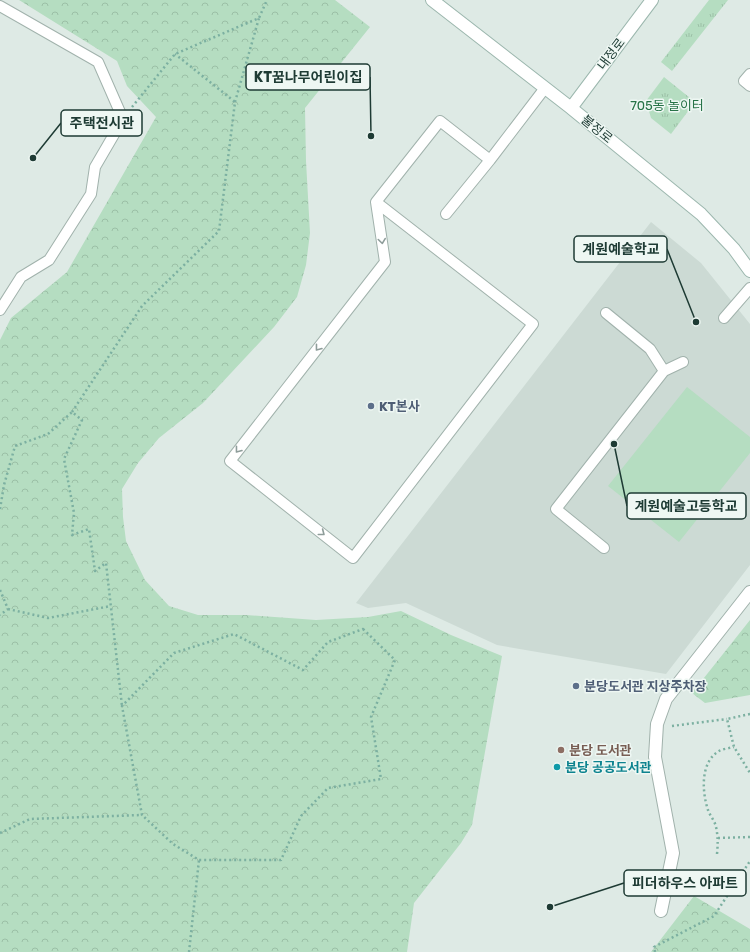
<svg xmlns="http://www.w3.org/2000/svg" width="750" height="952" font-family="Rubik,'Noto Sans KR',sans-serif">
  <defs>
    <pattern id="grass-tufts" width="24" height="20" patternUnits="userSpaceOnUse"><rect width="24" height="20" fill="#b5ddc1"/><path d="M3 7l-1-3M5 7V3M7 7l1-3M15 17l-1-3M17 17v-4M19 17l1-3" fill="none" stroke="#9bbfa6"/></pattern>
    <pattern id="forest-crowns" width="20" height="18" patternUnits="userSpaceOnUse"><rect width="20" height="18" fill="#b5ddc1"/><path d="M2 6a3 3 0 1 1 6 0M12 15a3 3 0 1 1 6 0" fill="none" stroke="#9bbfa6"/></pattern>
  </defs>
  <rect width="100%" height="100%" fill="#deeae5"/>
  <path fill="#ccdad4" d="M651 222 701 263 750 324V565L666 674 497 645 406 603 368 608 356 603Z"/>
  <path fill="url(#grass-tufts)" d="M709 0H728L672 71 661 62Z
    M664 77 695 102 671 134 651 118 646 101Z"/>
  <path fill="url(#forest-crowns)" d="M19 0H335L370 27 305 108 306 161 310 233 306 265 297 297 274 327 203 403 159 438 138 463 122 489 123 517 126 541 145 580 169 606 198 615H246L316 620 368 617 401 611 451 635 502 656 472 825 461 843 414 903 407 952H0V340L11 318 67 272 156 117 127 86 117 61Z
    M750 620V695L705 703 692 693Z
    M694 896 750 929V952H651Z"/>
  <path fill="#b5ddc1" d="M687 387 750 437V453L679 542 608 486Z"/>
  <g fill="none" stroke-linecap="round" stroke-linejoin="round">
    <defs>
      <path id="lane" d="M0 6 98 62 123 119 95 167 91 194 49 260 21 277 0 310
        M750 74 744 81 750 86
        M376 202 533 324 353 558 230 461 385 262 376 202 440 121 490 160 545 88
        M446 214 490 160
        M606 313 650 349 664 371
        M724 318 750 288
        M604 548 556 509 664 371 683 362"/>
      <path id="street" d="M661 911 673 853 655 757 657 724 666 699 750 592"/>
      <path id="secondary" d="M432 0 571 108 701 214 734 249 750 271
        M571 108 652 0"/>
    </defs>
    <use href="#lane" stroke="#a1b2ac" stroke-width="12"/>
    <use href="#street" stroke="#a1b2ac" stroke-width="14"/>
    <use href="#secondary" stroke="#9cb7ae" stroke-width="14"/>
    <path stroke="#7cb0a1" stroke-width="2.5" stroke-dasharray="2 3" stroke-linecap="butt" d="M235 102 259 18
      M132 107 175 54 259 18 267 0
      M72 412 142 306 219 231 235 102 175 54
      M0 509 4 485 15 446 48 434 72 412 82 420 64 459 74 513 72 535 89 529 95 571 106 563 122 706
      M0 590 8 609 0 615
      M8 609 48 618 111 606
      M363 629 395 660 371 717 381 779 328 788 301 816 281 860H199L173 844 142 815 122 706 174 653 234 634 303 670 328 642Z
      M750 714 727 719 734 747 750 773
      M672 726 727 719
      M0 833 30 819 142 815
      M718 838 750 837
      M717 854C718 844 718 836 716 827 715 821 710 816 708 810 702 792 700 762 719 751 723 749 729 748 734 747
      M189 952 199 860
      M655 952 654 947 714 916 750 861"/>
    <use href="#lane" stroke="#fff" stroke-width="10"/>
    <use href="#street" stroke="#fff" stroke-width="12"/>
    <use href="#secondary" stroke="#fff" stroke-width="12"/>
  </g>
  <defs><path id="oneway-chevron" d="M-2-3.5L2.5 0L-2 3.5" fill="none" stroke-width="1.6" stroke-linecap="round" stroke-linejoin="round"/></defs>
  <g stroke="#8e9d9a">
    <use href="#oneway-chevron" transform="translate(382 241) rotate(82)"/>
    <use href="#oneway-chevron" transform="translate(318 348) rotate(128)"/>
    <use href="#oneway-chevron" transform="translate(238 450) rotate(128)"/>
    <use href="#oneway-chevron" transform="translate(322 533) rotate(38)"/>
  </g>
  <g fill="#5c6f8a" stroke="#eef7f3" stroke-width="1.5">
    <circle cx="371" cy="406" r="4"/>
    <circle cx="576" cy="686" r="4"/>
  </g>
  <circle fill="#8d6e63" stroke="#eef7f3" stroke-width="1.5" cx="561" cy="750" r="4"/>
  <circle fill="#0f9aa8" stroke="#eef7f3" stroke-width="1.5" cx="557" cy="767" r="4"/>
  <g text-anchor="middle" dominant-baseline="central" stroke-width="3" stroke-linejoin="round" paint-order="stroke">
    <g font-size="13" fill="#1e3b34" stroke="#eef7f3">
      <text transform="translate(611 54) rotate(-53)">내정로</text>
      <text transform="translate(597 129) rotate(39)">불정로</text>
    </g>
    <g font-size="13" fill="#277347" stroke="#eef7f3">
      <text x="667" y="105">705동 놀이터</text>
    </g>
    <g font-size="13" font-weight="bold" fill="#4e5e75" stroke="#eef7f3" text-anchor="start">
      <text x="379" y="406">KT본사</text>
      <text x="584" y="686">분당도서관 지상주차장</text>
    </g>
    <g font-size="13" font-weight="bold" fill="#785e54" stroke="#eef7f3" text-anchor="start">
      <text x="569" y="750">분당 도서관</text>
    </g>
    <g font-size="13" font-weight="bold" fill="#0d838f" stroke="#eef7f3" text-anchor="start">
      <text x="565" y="767">분당 공공도서관</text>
    </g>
  </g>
  <path fill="none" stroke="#1e3b34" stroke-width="1.5" d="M371 136L370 77M33 158L61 123M696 322L667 249M614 444L627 506M550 907L624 883"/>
  <g fill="#1e3b34" stroke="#eef7f3" stroke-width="1.5">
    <circle cx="371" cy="136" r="4"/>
    <circle cx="33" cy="158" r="4"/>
    <circle cx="696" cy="322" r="4"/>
    <circle cx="614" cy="444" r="4"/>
    <circle cx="550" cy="907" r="4"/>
  </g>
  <g fill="#eef7f3" stroke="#1e3b34" stroke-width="1.5">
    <rect x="246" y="64" width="124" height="26" rx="4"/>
    <rect x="61" y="110" width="81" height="26" rx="4"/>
    <rect x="574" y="236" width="93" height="26" rx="4"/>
    <rect x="627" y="493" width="119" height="26" rx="4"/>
    <rect x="624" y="870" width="122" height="26" rx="4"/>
  </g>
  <g font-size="14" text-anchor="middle" font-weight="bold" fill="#1e3b34">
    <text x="308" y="82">KT꿈나무어린이집</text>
    <text x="102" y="128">주택전시관</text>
    <text x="621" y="254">계원예술학교</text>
    <text x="686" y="511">계원예술고등학교</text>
    <text x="685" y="888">피더하우스 아파트</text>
  </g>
</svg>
